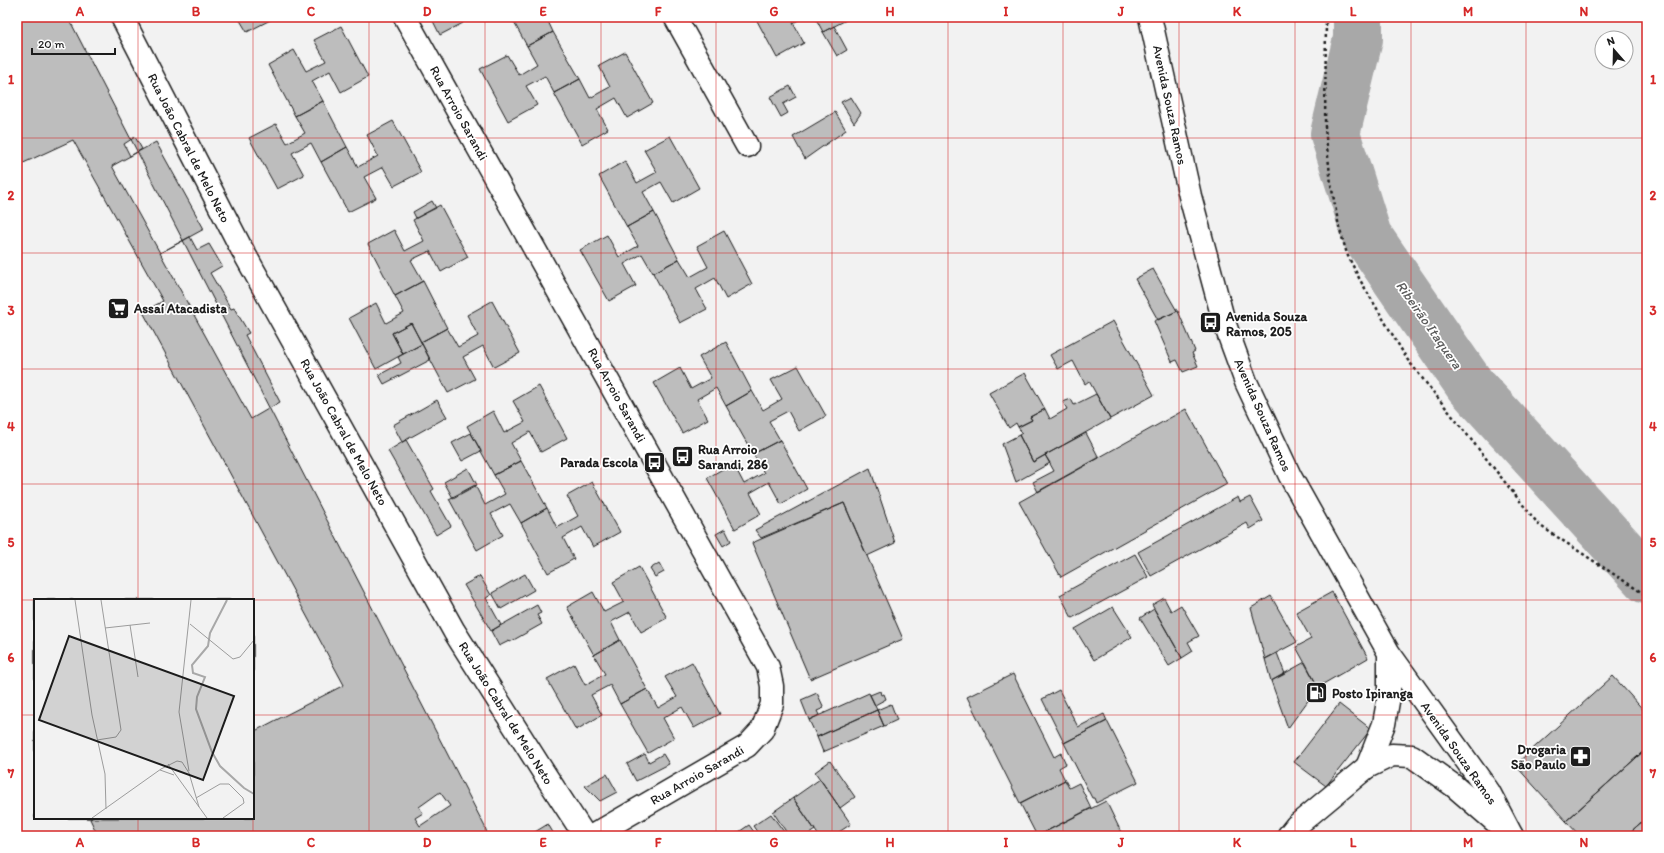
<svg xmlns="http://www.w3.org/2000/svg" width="1664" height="853" font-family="Itim,sans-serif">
  <rect width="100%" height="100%" fill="#f2f2f2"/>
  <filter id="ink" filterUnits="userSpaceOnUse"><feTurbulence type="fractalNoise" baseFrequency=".025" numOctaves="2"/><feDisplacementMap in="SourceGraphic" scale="8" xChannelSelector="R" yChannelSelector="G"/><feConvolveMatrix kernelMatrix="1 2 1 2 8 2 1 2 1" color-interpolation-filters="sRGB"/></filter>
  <g filter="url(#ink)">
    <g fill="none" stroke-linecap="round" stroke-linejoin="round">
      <path stroke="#a8a8a8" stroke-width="50" d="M1358 17V39L1335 134 1367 236 1470 385 1647 579"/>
    </g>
    <path fill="#bdbdbd" stroke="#1c1c1c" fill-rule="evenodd" d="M17 17H68L485 827 488 836H17ZM35 600H253V818H35Z
      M238 17H276L247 32Z
      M431 17H460L463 23 440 35Z
      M511 17H546L553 32 527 46Z
      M755 17H804L793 23 804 43 777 58Z
      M815 17H849L850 18 823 32Z
      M341 26 368 77 341 92 330 71 312 81 323 101 295 116 268 65 294 50 306 71 326 61 314 40Z
      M834 26 847 50 837 56 823 32Z
      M553 32 580 79 554 93 545 76 526 86 537 105 508 121 480 69 507 55 519 75 537 64 527 46Z
      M625 52 653 103 627 118 616 98 597 109 608 129 582 144 554 93 580 79 590 98 610 87 599 66Z
      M790 86 796 97 783 104 788 113 781 117 770 97Z
      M851 97 861 113 854 123 841 102Z
      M323 101 347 147 321 162 311 143 292 153 304 175 277 189 249 138 276 124 287 143 305 133 295 116Z
      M835 112 846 130 805 159 793 137Z
      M393 121 421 172 394 186 383 167 364 177 376 198 348 212 321 162 347 147 358 167 378 156 367 135Z
      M670 136 699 188 673 203 661 182 643 192 654 212 627 227 599 176 625 161 637 183 657 172 644 150Z
      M135 137 142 149 130 156 124 144Z
      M73 140 163 301 143 312 344 685 253 732V600H35V818H92L90 819 98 836H17V166Z
      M156 142 204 229 160 253 112 166Z
      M432 201 436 208 416 218 413 212Z
      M440 205 468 257 441 272 430 251 411 260 423 281 395 296 368 244 394 230 405 251 424 241 413 220Z
      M654 212 679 259 653 273 642 254 624 264 636 286 609 301 580 250 607 235 619 257 638 246 627 227Z
      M724 231 752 284 726 299 715 278 696 289 707 309 680 323 653 273 679 259 690 277 708 267 697 246Z
      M190 237 197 250 209 244 222 266 210 273 231 309 234 308 249 333 245 335 280 402 251 419 160 253Z
      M1153 269 1177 311 1158 320 1135 279Z
      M423 281 447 328 421 342 411 323 392 333 403 354 376 369 349 318 376 303 386 323 404 313 395 296Z
      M492 301 520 353 494 367 483 346 463 357 475 379 448 393 421 342 447 328 458 347 478 336 467 315Z
      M1178 311 1195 351 1192 353 1198 366 1183 372 1177 360 1172 362 1154 321Z
      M1113 321 1154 395 1110 419 1089 381 1085 384 1073 361 1058 369 1050 355Z
      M411 323 422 344 403 354 392 333Z
      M726 342 752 391 726 406 716 388 697 399 708 419 682 433 654 383 680 368 691 389 711 378 699 357Z
      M422 344 430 360 384 384 379 375 401 363 398 357Z
      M798 366 826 416 799 431 788 411 769 421 780 440 753 454 726 406 752 391 763 410 782 399 771 380Z
      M1025 373 1045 409 1030 417 1032 420 1018 427 1016 423 1009 428 989 393Z
      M539 386 567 438 541 452 530 432 511 443 521 461 494 475 467 426 493 411 504 433 525 422 513 401Z
      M1096 394 1110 419 1033 462 1019 435 1022 433 1018 427 1032 420 1030 417 1045 409 1050 419 1067 409 1063 402 1071 399 1074 405Z
      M437 400 447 417 402 442 393 425Z
      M1186 409 1227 484 1061 577 1019 502Z
      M471 433 481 451 462 461 452 443Z
      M1086 433 1099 458 1038 492 1033 482 1054 471 1045 455Z
      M1019 435 1033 462 1045 455 1050 463 1016 482 1002 444Z
      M406 440 434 489 431 491 451 526 436 535 388 451Z
      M780 440 807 489 781 504 769 482 750 493 761 514 735 529 707 478 733 463 744 484 764 473 753 454Z
      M521 461 547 508 521 523 510 504 491 514 503 535 477 550 449 499 475 485 485 505 505 494 494 475Z
      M468 468 477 485 453 498 444 482Z
      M870 468 895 543 867 556 844 503 761 538 755 530Z
      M592 482 620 532 593 547 582 527 563 538 574 559 548 573 521 523 547 508 557 528 578 516 567 496Z
      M1238 497 1240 502 1250 497 1263 521 1250 529 1247 523 1151 576 1138 552Z
      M844 503 903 639 810 679 752 543Z
      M725 529 731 541 723 546 716 534Z
      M1135 554 1148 577 1072 618 1060 595Z
      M659 563 664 572 655 577 650 569Z
      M639 567 667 618 641 632 630 612 611 622 620 640 594 655 567 607 593 592 604 612 624 602 613 582Z
      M525 574 534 590 501 609 492 593Z
      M480 576 491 595 486 598 501 625 491 631 464 585Z
      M1332 592 1368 658 1318 687 1296 647 1311 639 1296 612Z
      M1271 596 1297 642 1265 659 1251 608Z
      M1164 598 1171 611 1181 605 1199 636 1188 642 1193 651 1182 658 1152 605Z
      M537 605 541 613 537 615 542 624 510 642 509 641 499 646 491 631Z
      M1113 607 1132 637 1094 660 1075 629Z
      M1154 609 1182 658 1169 666 1140 618Z
      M620 640 647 689 620 704 610 685 591 695 602 715 576 730 547 679 574 664 585 685 605 674 594 655Z
      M1277 653 1285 674 1271 681 1265 659Z
      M692 662 720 714 694 728 682 707 663 718 674 738 648 753 620 704 647 689 658 708 677 697 665 677Z
      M1305 662 1318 687 1288 728 1271 681Z
      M1013 674 1054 757 1061 753 1066 764 1059 768 1065 780 1020 803 967 697Z
      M1613 676 1647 714V748L1566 821 1515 765Z
      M1059 690 1078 727 1104 714 1107 721 1064 743 1042 699Z
      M880 691 881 695 884 694 886 699 875 705 870 695Z
      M817 693 824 708 817 711 819 715 809 720 801 700Z
      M869 693 877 710 817 737 809 720Z
      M891 704 897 720 884 726 877 710Z
      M1339 704 1371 729 1326 786 1294 762Z
      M877 710 884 726 823 752 817 737Z
      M1107 721 1138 782 1096 803 1094 798H1092L1064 743Z
      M1647 748V817L1626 836H1580L1566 821Z
      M645 754 649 762 663 754 669 764 636 781 627 764Z
      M830 761 855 797 840 808 815 772Z
      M607 774 617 792 600 801 585 786Z
      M820 779 851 824 833 836H819L793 798Z
      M1065 780 1069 788 1079 783 1091 808 1037 836 1020 803Z
      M440 792 450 806 420 826 415 818 423 813 419 807Z
      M793 798 815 830 806 836H789L773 812Z
      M1106 801 1123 836H1042L1041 834Z
      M771 814 787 836H760L753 826Z
      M1647 817V836H1626Z
      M548 824 555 836H531L530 835Z
      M749 825 757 836H733Z"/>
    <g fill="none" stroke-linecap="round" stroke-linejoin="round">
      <defs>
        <path id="minor" d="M122 17 239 244 454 631 542 770 585 836
          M405 17 768 667 772 686V704L762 730 747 746 592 836
          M675 17 747 146
          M1150 17 1190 196 1224 322 1246 382 1290 476 1389 653 1489 792 1512 836
          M1367 767 1384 724 1389 696V653"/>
        <path id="major" d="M1288 836 1296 826 1367 767 1392 755 1412 756 1454 786 1512 836"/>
      </defs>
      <use href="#minor" stroke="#1c1c1c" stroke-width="25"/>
      <use href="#major" stroke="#1c1c1c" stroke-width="25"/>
      <path stroke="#1c1c1c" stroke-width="2.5" stroke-dasharray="3 3" stroke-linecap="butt" d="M1326 17 1325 128 1331 184 1339 227 1347 254 1360 280 1407 359 1539 525 1647 596"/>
      <use href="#minor" stroke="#fff" stroke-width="22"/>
      <use href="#major" stroke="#fff" stroke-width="22"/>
    </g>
  </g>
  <path fill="none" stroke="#d62828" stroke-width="1" stroke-opacity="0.55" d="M138 17V600M253 17V836M369 17V836M485 17V836M601 17V836M716 17V836M832 17V836M948 17V836M1063 17V836M1179 17V836M1295 17V836M1411 17V836M1526 17V836M17 138H1647M17 253H1647M17 369H1647M17 484H1647M17 600H1647M17 715H35M253 715H1647M138 818V836"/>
  <defs>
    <symbol id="supermarket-square" viewBox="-11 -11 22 22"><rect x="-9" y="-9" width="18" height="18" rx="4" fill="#1c1c1c" stroke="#fff"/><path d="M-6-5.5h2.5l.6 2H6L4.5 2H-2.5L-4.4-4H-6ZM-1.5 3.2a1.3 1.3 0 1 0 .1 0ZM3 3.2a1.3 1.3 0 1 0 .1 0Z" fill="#fff"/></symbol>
    <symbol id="bus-square" viewBox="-11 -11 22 22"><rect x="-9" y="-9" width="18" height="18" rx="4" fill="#1c1c1c" stroke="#fff"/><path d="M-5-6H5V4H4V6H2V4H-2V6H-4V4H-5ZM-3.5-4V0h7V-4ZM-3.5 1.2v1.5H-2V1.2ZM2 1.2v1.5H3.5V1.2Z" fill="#fff"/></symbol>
    <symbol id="fuel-square" viewBox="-11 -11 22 22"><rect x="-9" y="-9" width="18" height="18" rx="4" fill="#1c1c1c" stroke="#fff"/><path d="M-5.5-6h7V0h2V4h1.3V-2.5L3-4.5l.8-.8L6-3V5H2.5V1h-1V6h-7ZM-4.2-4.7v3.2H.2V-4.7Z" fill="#fff"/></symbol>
    <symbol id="pharmacy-square" viewBox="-11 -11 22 22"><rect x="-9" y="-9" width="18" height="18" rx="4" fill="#1c1c1c" stroke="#fff"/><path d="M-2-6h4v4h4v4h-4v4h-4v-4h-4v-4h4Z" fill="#fff"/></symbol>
  </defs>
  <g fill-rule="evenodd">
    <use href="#supermarket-square" x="106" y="296" width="25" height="25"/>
    <use href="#bus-square" x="1198" y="310" width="25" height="25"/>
    <use href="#bus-square" x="670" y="444" width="25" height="25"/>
    <use href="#bus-square" x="642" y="450" width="25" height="25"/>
    <use href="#fuel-square" x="1304" y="680" width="25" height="25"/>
    <use href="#pharmacy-square" x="1568" y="744" width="25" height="25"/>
  </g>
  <g text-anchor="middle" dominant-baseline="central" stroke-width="3.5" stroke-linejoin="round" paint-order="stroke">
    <g font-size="13" fill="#1c1c1c" stroke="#fff">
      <text transform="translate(1170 105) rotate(78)">Avenida Souza Ramos</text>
      <text transform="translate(459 113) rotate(61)">Rua Arroio Sarandi</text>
      <text transform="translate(189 148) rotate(63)">Rua João Cabral de Melo Neto</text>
      <text transform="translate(617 395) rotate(61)">Rua Arroio Sarandi</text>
      <text transform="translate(1263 415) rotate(66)">Avenida Souza Ramos</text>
      <text transform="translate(344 432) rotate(61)">Rua João Cabral de Melo Neto</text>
      <text transform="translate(506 713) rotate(58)">Rua João Cabral de Melo Neto</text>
      <text transform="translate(1459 753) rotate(55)">Avenida Souza Ramos</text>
      <text transform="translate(697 775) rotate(-30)">Rua Arroio Sarandi</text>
    </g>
    <g font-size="13" font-weight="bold" fill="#1c1c1c" stroke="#fff" text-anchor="start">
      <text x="134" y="308">Assaí Atacadista</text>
      <text x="1226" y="316">Avenida Souza<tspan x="1226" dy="15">Ramos, 205</tspan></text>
      <text x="698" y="449">Rua Arroio<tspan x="698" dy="15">Sarandi, 286</tspan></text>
      <text x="638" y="462" text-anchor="end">Parada Escola</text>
      <text x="1332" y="693">Posto Ipiranga</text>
      <text x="1566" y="749" text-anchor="end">Drogaria<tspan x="1566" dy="15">São Paulo</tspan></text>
    </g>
    <g font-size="14" font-style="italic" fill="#5b5b5b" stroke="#fff">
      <text transform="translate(1429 325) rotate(55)">Ribeirão Itaquera</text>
    </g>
  </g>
  <g transform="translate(34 599)">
    <rect width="220" height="220" fill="#f2f2f2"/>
    <path fill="none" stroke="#a8a8a8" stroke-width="2" d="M193 1 176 34 174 47 158 66 159 74 171 78 163 98 162 110 178 153 186 167 210 189 220 195"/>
    <path fill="none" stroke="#9c9c9c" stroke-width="1" d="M41 1 58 116 71 175 72 210M156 25 199 60 206 58 220 41M96 26 104 78M71 29 116 24M63 141 82 138 87 131 67 1M134 165 173 219M126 171 140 176M155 172 145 113 157 1M162 199 186 185H195L209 199 210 204 189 219M58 219 127 170 143 162 148 163 155 174 165 208"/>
    <path fill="#1c1c1c" fill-opacity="0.15" stroke="#1c1c1c" stroke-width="2" d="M35 37 200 97 169 181 5 121Z"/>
    <rect width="220" height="220" fill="none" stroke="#1c1c1c" stroke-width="2"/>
  </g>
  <rect width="1664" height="853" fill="none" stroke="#fff" stroke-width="44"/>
  <g transform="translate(1614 50) rotate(340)"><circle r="19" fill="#ffffff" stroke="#a4a4a4"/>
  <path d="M0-3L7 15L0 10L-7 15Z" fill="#1c1c1c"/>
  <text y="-6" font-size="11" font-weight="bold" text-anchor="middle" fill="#1c1c1c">N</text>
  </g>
  <path d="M32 48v6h83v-6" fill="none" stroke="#1c1c1c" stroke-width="2"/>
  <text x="38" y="48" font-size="12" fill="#1c1c1c" stroke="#ffffff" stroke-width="3" paint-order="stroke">20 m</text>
  <rect x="22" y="22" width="1620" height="809" fill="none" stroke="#d62828" stroke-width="1.5"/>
  <g font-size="13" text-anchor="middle" font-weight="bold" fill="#d62828">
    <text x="80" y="16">A</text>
    <text x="196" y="16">B</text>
    <text x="311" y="16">C</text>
    <text x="427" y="16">D</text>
    <text x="543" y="16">E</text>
    <text x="658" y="16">F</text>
    <text x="774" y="16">G</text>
    <text x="890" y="16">H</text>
    <text x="1006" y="16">I</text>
    <text x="1121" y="16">J</text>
    <text x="1237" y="16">K</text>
    <text x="1353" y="16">L</text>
    <text x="1468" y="16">M</text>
    <text x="1584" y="16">N</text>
    <text x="11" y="84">1</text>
    <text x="1653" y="84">1</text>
    <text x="11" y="200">2</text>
    <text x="1653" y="200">2</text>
    <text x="11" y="315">3</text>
    <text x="1653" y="315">3</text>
    <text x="11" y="431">4</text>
    <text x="1653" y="431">4</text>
    <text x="11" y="547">5</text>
    <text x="1653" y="547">5</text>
    <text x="11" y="662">6</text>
    <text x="1653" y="662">6</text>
    <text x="11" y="778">7</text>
    <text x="1653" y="778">7</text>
    <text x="80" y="847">A</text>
    <text x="196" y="847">B</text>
    <text x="311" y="847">C</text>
    <text x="427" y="847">D</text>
    <text x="543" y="847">E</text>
    <text x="658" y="847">F</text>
    <text x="774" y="847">G</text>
    <text x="890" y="847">H</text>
    <text x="1006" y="847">I</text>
    <text x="1121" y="847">J</text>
    <text x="1237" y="847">K</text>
    <text x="1353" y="847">L</text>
    <text x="1468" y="847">M</text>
    <text x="1584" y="847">N</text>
  </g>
</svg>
